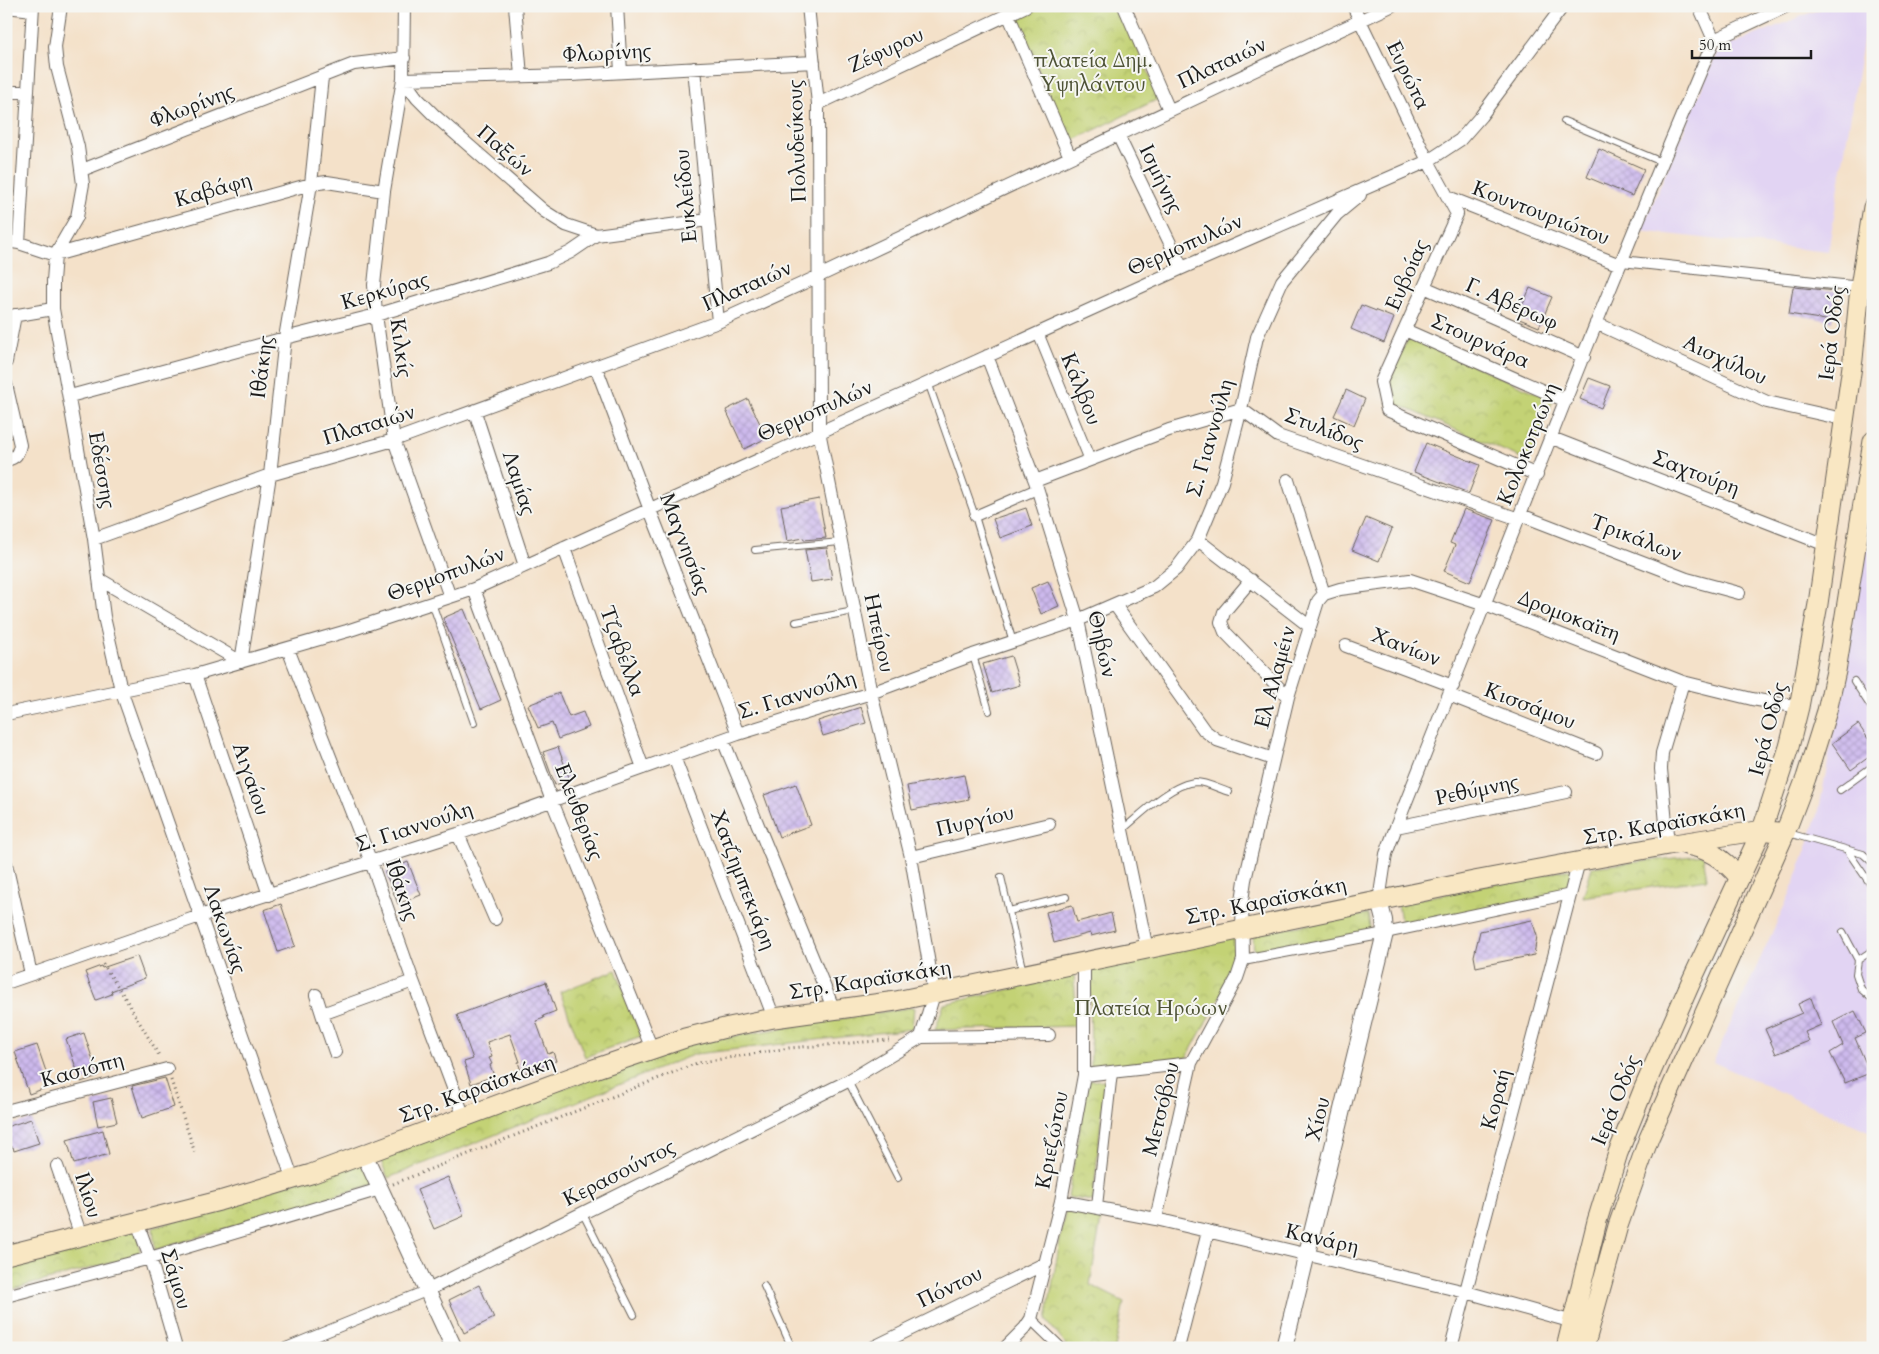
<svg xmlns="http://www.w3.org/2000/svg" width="1879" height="1354" font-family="Cardo,serif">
  <defs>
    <pattern id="park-crowns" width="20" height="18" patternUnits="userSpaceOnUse" patternTransform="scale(1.25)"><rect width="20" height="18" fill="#c3d274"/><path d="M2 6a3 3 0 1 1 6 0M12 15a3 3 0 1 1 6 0" fill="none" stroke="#a7b464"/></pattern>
    <pattern id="building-cross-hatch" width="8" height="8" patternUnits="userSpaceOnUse" patternTransform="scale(1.25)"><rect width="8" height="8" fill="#cdb9ed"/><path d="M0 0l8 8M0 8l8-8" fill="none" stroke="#af9ecb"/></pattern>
  </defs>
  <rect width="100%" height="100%" fill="#f6f6f2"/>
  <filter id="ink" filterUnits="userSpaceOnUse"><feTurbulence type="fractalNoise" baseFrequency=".02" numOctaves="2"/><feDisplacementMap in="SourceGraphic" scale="10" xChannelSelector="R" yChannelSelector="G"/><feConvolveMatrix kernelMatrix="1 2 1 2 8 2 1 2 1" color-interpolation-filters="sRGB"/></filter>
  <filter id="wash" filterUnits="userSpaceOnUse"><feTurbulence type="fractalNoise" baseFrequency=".0096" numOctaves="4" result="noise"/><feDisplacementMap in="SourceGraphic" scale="20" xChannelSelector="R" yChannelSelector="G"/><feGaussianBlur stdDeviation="1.12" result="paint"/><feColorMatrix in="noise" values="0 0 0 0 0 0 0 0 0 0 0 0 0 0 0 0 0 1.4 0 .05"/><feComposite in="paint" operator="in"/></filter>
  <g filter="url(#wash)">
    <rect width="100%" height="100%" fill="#f4e1c9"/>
    <path fill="#e2d4f3" d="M1827 6H1869L1828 252 1641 231 1718 50Z
      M1873 488V1133L1713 1062 1793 887 1818 815 1838 708Z"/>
    <path fill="url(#park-crowns)" stroke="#707748" d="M1045 6H1118L1160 98 1068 143 1018 19Z
      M1408 337 1553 400 1528 461 1392 402 1388 384Z
      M1703 855 1707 879 1583 897 1592 867Z
      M1576 868 1569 892 1402 927 1398 903Z
      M1368 914 1371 933 1254 955 1253 934Z
      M1236 935 1240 960 1187 1057 1091 1069 1090 968Z
      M616 970 641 1036 585 1057 560 992Z
      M1074 975 1077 1026 935 1030 944 1004Z
      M914 1007 912 1029 695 1054 388 1178 378 1154 691 1043Z
      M1105 1080 1093 1201 1068 1197 1088 1081Z
      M363 1159 374 1184 155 1250 153 1228Z
      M1065 1212 1101 1219 1090 1285 1124 1302 1115 1348H1066V1345L1046 1320Z
      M137 1222 140 1255 6 1291V1262Z"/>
    <g id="blocks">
      <path fill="url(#building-cross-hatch)" d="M1599 149 1644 169 1632 196 1587 177Z
        M1793 287 1836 291 1832 321 1789 314Z
        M1530 288 1552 297 1539 327 1517 318Z
        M1361 305 1394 318 1384 343 1351 329Z
        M1589 378 1610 386 1601 408 1580 399Z
        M1346 390 1365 399 1354 425 1334 416Z
        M748 399 767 438 744 449 726 410Z
        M1426 443 1480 465 1469 493 1414 472Z
        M819 499 826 538 804 540V538L787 541 781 506Z
        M1026 508 1032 526 1000 538 993 519Z
        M1464 509 1495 520 1470 582 1444 571 1455 545 1450 543Z
        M1366 518 1392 529 1379 561 1352 550Z
        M827 548 832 579 811 582 805 550Z
        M1048 581 1059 606 1041 614 1031 588Z
        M464 609 501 700 481 709 443 618Z
        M1011 656 1020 685 992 693 983 664Z
        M559 693 569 717 583 712 589 727 558 739 552 723 538 728 528 705Z
        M861 707 866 723 823 736 818 721Z
        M1858 724 1873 746V754L1851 770 1832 743Z
        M558 747 570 780 555 785 543 752Z
        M964 775 969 799 912 810 907 786Z
        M796 784 811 825 779 837 764 795Z
        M408 862 421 895 398 904 385 872Z
        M281 904 295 946 278 952 264 910Z
        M1072 905 1077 922 1111 913 1115 930 1091 936 1090 933 1054 943 1046 912Z
        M1532 920 1537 936 1534 955 1476 967 1474 956 1480 931Z
        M137 956 145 978 111 991 112 994 96 1000 85 972 101 966 102 968Z
        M546 982 556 1011 543 1016 544 1018 536 1021 548 1054 553 1052 556 1061 522 1074 518 1062H520L510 1034 487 1042 492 1057 489 1058 492 1064 490 1065 494 1076 471 1084 464 1062 473 1059 457 1015Z
        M1811 998 1821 1025 1805 1032 1809 1041 1776 1054 1765 1029 1802 1013 1798 1004Z
        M1855 1011 1866 1033 1855 1038 1870 1073 1845 1083 1830 1053 1843 1045 1833 1022Z
        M84 1033 98 1076 81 1082 66 1039Z
        M37 1045 51 1086 29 1094 15 1052Z
        M165 1078 174 1107 142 1118 132 1086Z
        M111 1098 117 1122 98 1126 93 1102Z
        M31 1119 39 1143 14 1151 13 1147 6 1149V1127Z
        M103 1130 109 1154 74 1164 67 1140Z
        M448 1177 464 1216 434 1229 417 1190Z
        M479 1285 494 1318 464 1333 449 1300Z"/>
    </g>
  </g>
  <g filter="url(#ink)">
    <use href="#blocks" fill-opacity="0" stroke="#686159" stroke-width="1"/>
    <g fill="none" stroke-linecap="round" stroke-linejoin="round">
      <defs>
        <path id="service" d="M1564 121 1662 162
          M928 382 975 516 1013 642
          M755 550 840 542
          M432 603 474 723
          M796 622 854 611
          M973 655 989 711
          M1854 681 1873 710
          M1840 790 1873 766
          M1122 830C1140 815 1172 783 1196 782 1206 782 1219 789 1229 792
          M1788 833 1863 854 1873 863
          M1847 850 1873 888
          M1001 877 1023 972
          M1009 911 1066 897
          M1843 932 1858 960 1856 974 1861 989 1870 997H1873
          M1858 960 1873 950
          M848 1081 898 1178
          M583 1214 634 1315
          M764 1286 792 1348"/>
        <path id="pedestrian" d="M6 8 33 11
          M1622 261 1860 287
          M1038 333 1090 460
          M975 516 1037 489
          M1243 960 1385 933 1571 894
          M1097 1206 1112 1072
          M1031 1319 1061 1348
          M286 1348 426 1291"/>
        <path id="minor" d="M61 6 55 47 57 67 78 147 83 184 77 217 55 255 53 281V309L94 539 104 617 121 690 293 1180
          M404 6 403 79 384 191 374 285 376 315 394 440 450 597
          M515 6 521 76
          M617 6 621 72
          M1124 6 1169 110
          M1353 6 1428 161 1457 214 1381 382 1387 410 1537 475
          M1008 14 1070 157
          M1714 40 1787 6
          M694 68 718 322
          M403 79 571 75 814 62
          M403 79 417 98 434 115 544 211 566 225 596 235
          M6 92H27
          M818 104 1026 6
          M1118 135 1182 268
          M82 170 354 64 404 58
          M1448 197 1620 265
          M6 241 19 243 55 255
          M19 243 33 6
          M55 255 311 184 327 182 384 191
          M1424 287 1584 357
          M6 317 53 309
          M1596 323 1767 402 1843 419
          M1405 330 1566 401
          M987 356 1035 481 1078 620 1147 949
          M6 362 15 315
          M596 367 650 510 738 734
          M6 384 20 445C18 454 16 458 6 460
          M70 396 285 338 376 315 548 263 571 252 596 235 708 220
          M475 412 525 566
          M1552 438 1826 545
          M1288 480 1324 594
          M1035 481 1169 430 1241 409 1278 436 1519 519
          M1521 515 1687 579 1739 593
          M94 539 270 475 394 440 718 322 819 276 1391 6
          M1198 540 1309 626
          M564 548 643 768
          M99 579 241 662 270 475 285 338 311 184 322 77
          M1251 580 1224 612 1221 622 1225 632 1288 697
          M474 589 552 801 652 1049
          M1115 605 1204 730 1217 740 1273 759
          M1346 646 1453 686
          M288 649 371 862 413 981 464 1117
          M195 675 269 895
          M1449 695 1596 753
          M6 714 195 675 347 631 474 589 1182 268 1428 161 1460 140 1481 116 1563 6
          M723 740 834 1010
          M674 757 774 1018
          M1396 827 1566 792
          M458 834 495 919
          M1668 845 1661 769 1662 753 1683 682
          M911 857 1049 824
          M6 864 31 974
          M1379 901 1386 854 1396 827C1501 565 1602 300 1714 40L1699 6
          M6 983 200 916 458 834 738 734 871 693 973 655 1078 620 1154 587 1176 569 1198 540 1222 482 1241 409 1257 337 1282 281 1337 214 1360 195
          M316 995 322 1014
          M921 1037 1049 1035
          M335 1052 322 1014 413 981
          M1084 1075 1191 1063
          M6 1111 167 1069
          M57 1166 81 1236
          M1061 1201 1156 1219 1466 1292 1573 1322
          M1156 1219 1191 1063 1237 978 1243 960 1242 901 1245 880 1288 697 1318 601 1324 594 1340 589 1410 580 1485 605 1683 682 1752 699 1799 707
          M137 1222 150 1258 176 1348
          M426 1291 848 1081 921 1037 934 994 911 857 871 693 819 431 818 104 808 6
          M6 1296 150 1258 380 1189
          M872 1348 1046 1263
          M1005 1348 1025 1328 1031 1319 1061 1201 1084 1075V964
          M1178 1348 1208 1232
          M1451 1348 1579 861"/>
        <path id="tertiary" d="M364 1154 454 1348
          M1284 1348 1385 933 1384 920 1379 901"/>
        <path id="secondary" d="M1686 845C1709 848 1725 860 1739 877
          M6 1255 219 1201 311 1174 591 1070 685 1038 729 1027 774 1018 896 1001 1474 881 1668 845 1762 830 1785 833
          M1566 1348 1597 1221 1618 1153 1644 1088 1690 984 1762 830 1789 747 1799 707 1818 604 1853 359 1860 287 1873 207
          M1584 1348 1618 1226 1649 1138 1785 833 1806 778 1827 711 1836 671 1873 441"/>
      </defs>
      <use href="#service" stroke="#686159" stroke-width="8"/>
      <use href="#pedestrian" stroke="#686159" stroke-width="12"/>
      <use href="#minor" stroke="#686159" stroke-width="14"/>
      <use href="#tertiary" stroke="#686159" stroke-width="18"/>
      <use href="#secondary" stroke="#686159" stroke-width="21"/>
      <path stroke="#686159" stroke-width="3" stroke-dasharray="1 4" stroke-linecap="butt" d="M103 964 122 993 160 1057
        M171 1080 195 1153
        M393 1184 697 1063 789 1048 889 1040"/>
      <use href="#service" stroke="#fff" stroke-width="6"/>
      <use href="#pedestrian" stroke="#fff" stroke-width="10"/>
      <use href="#minor" stroke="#fff" stroke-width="12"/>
      <use href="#tertiary" stroke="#fff" stroke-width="16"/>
      <use href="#secondary" stroke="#f9e7c3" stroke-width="19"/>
    </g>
  </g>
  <g text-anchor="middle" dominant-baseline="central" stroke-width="4" stroke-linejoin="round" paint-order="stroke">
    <g font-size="21" fill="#1c1c1c" stroke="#f6f6f2">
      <text transform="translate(886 50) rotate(-25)">Ζέφυρου</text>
      <text transform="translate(607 53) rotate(-3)">Φλωρίνης</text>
      <text transform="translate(1222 63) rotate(-25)">Πλαταιών</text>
      <text transform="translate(1408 75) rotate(64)">Ευρώτα</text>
      <text transform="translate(192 106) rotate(-21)">Φλωρίνης</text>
      <text transform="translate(797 141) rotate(-92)">Πολυδεύκους</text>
      <text transform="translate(505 151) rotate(41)">Παξών</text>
      <text transform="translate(1161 179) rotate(64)">Ισμήνης</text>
      <text transform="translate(213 190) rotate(-16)">Καβάφη</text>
      <text transform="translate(686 196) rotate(-95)">Ευκλείδου</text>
      <text transform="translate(1541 213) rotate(21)">Κουντουριώτου</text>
      <text transform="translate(1185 245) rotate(-24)">Θερμοπυλών</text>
      <text transform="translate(1407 275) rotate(-66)">Ευβοίας</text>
      <text transform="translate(747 286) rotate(-24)">Πλαταιών</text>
      <text transform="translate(385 291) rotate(-16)">Κερκύρας</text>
      <text transform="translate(1512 304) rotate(24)">Γ. Αβέρωφ</text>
      <text transform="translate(1832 333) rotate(-83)">Ιερά Οδός</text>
      <text transform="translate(1480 341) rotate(24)">Στουρνάρα</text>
      <text transform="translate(401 348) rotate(82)">Κιλκίς</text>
      <text transform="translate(1725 360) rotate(25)">Αισχύλου</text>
      <text transform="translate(262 367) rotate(-83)">Ιθάκης</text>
      <text transform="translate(1081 389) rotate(68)">Κάλβου</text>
      <text transform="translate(815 411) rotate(-24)">Θερμοπυλών</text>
      <text transform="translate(369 425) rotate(-17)">Πλαταιών</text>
      <text transform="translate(1324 429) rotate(21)">Στυλίδος</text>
      <text transform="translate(1210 438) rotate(-74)">Σ. Γιαννούλη</text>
      <text transform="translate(1528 444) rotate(-68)">Κολοκοτρώνη</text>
      <text transform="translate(102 470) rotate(80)">Εδέσσης</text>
      <text transform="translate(1696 473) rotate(21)">Σαχτούρη</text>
      <text transform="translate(519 483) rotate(72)">Λαμίας</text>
      <text transform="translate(1636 538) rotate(21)">Τρικάλων</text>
      <text transform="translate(685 544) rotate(69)">Μαγνησίας</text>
      <text transform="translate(446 574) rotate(-20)">Θερμοπυλών</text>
      <text transform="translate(1569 616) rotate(21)">Δρομοκαϊτη</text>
      <text transform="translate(879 633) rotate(78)">Ηπείρου</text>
      <text transform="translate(1102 644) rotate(77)">Θηβών</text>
      <text transform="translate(1406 647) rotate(21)">Χανίων</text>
      <text transform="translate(622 651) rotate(70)">Τζαβέλλα</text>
      <text transform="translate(1275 677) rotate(-75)">Ελ Αλαμέιν</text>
      <text transform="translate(797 695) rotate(-17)">Σ. Γιαννούλη</text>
      <text transform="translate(1530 706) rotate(21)">Κισσάμου</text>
      <text transform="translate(1768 729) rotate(-75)">Ιερά Οδός</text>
      <text transform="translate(251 779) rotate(71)">Αιγαίου</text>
      <text transform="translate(1477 790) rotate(-12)">Ρεθύμνης</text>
      <text transform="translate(579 812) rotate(69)">Ελευθερίας</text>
      <text transform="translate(975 821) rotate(-13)">Πυργίου</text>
      <text transform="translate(1664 824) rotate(-10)">Στρ. Καραϊσκάκη</text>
      <text transform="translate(414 827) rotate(-18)">Σ. Γιαννούλη</text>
      <text transform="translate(743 880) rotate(69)">Χατζημπεκιάρη</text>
      <text transform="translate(402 890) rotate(71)">Ιθάκης</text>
      <text transform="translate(1266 901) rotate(-12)">Στρ. Καραϊσκάκη</text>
      <text transform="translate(225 929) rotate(71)">Λακωνίας</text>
      <text transform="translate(870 980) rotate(-9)">Στρ. Καραϊσκάκη</text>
      <text transform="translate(82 1070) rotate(-15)">Κασιόπη</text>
      <text transform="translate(477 1089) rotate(-20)">Στρ. Καραϊσκάκη</text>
      <text transform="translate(1496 1099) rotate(-75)">Κοραή</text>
      <text transform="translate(1616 1100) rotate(-68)">Ιερά Οδός</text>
      <text transform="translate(1161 1109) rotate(-76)">Μετσόβου</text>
      <text transform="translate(1318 1119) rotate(-76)">Χίου</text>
      <text transform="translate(1052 1140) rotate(-79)">Κριεζώτου</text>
      <text transform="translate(619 1173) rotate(-27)">Κερασούντος</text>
      <text transform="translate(88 1195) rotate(72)">Ιλίου</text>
      <text transform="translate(1322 1239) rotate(13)">Κανάρη</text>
      <text transform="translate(176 1279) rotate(73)">Σάμου</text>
      <text transform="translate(950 1287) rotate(-26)">Πόντου</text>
    </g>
    <g font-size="21" fill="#4e5336" stroke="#f6f6f2">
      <text x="1093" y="60">πλατεία Δημ.<tspan x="1093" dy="24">Υψηλάντου</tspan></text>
      <text x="1151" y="1008">Πλατεία Ηρώων</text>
    </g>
  </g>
  <rect width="1879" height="1354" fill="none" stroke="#f6f6f2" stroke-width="25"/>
  <path d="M1692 50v8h119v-8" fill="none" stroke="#1c1c1c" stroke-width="2.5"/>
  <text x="1699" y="50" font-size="15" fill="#1c1c1c" stroke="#f6f6f2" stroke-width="4" paint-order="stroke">50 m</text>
</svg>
